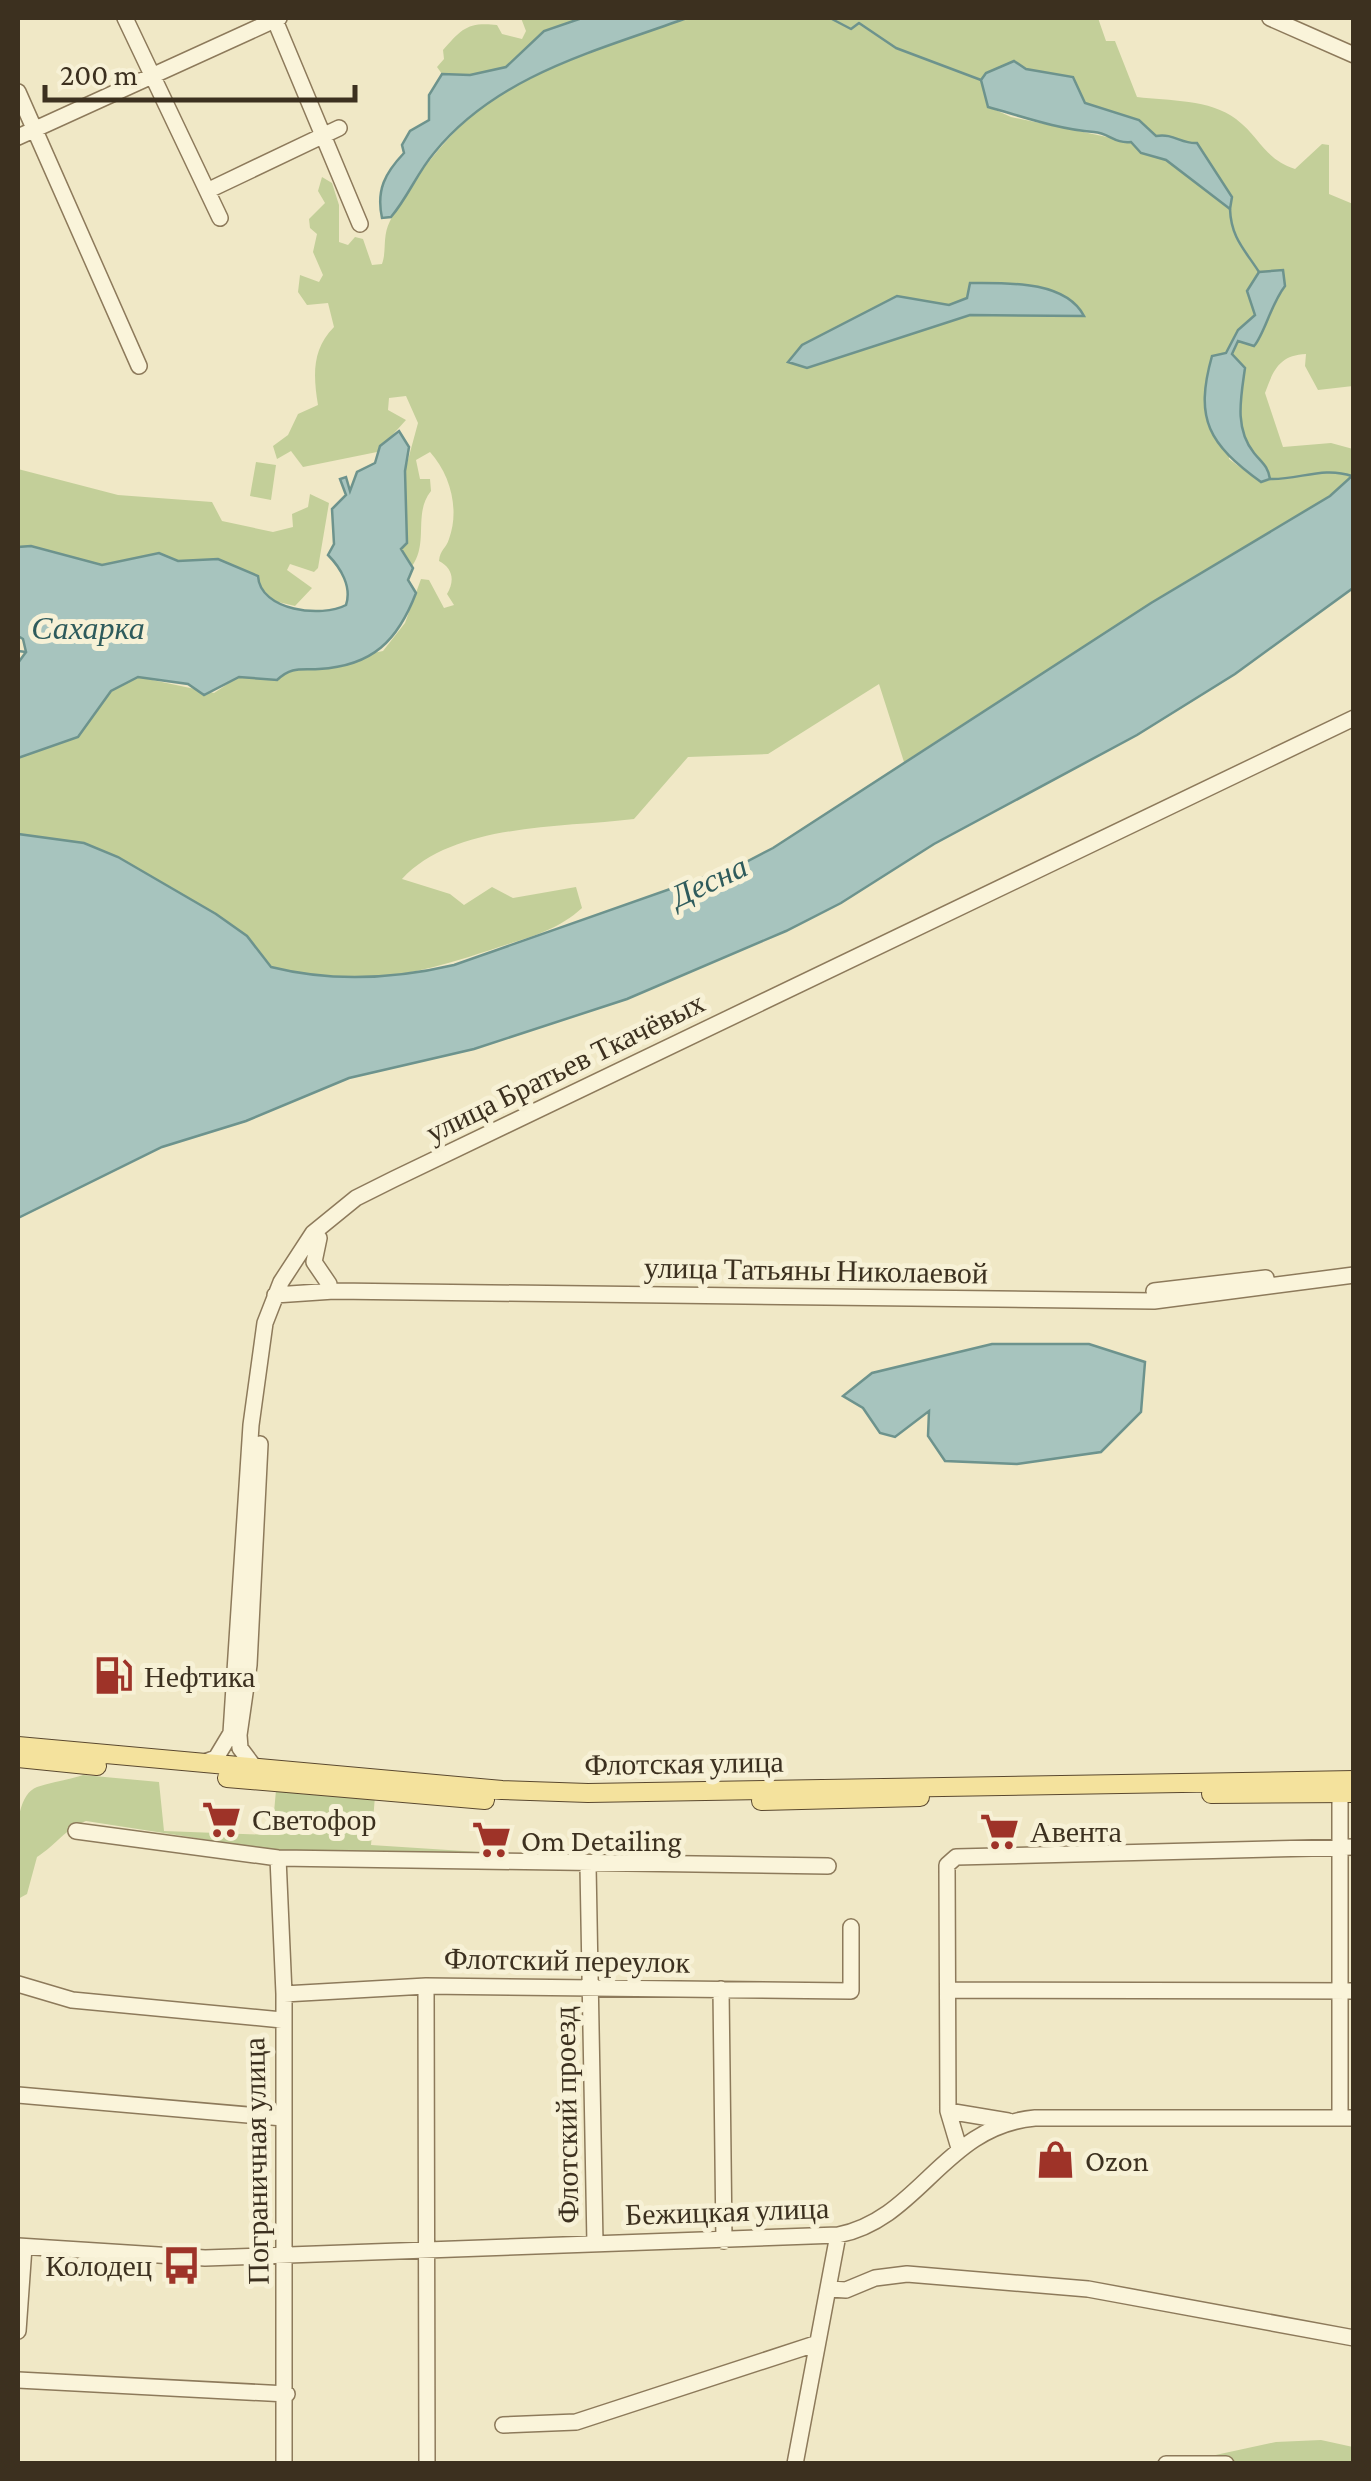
<svg xmlns="http://www.w3.org/2000/svg" width="1371" height="2481" font-family="'Crimson Pro',serif">
  <rect width="100%" height="100%" fill="#f0e8c6"/>
  <path fill="#c3cf99" fill-rule="evenodd" d="M521 18H582L544 31 506 67 470 75 442 74 437 67 444 59 443 50C462 29 467 22 497 25L502 34 522 39 526 31Z
    M687 18H1098L1106 41H1115L1137 97C1169 101 1210 99 1236 119 1261 138 1263 158 1295 169L1322 144 1329 145V194L1353 204V386L1318 390 1305 366 1306 354C1279 355 1273 371 1265 393L1283 447 1331 443 1353 449V475L1330 496 1151 603 904 762 879 684 768 754 688 757 634 819C560 828 454 823 402 879L450 894 464 905 492 887 513 898 576 887 582 908C558 930 530 937 499 947 417 975 359 989 271 967L247 936 216 914 118 857 84 843 18 834V758L78 737 111 691 138 677 214 693 238 677 277 680 287 671 383 651 405 623 421 579 429 580 444 608 454 605 447 594C455 581 453 568 439 561 440 549 446 549 449 539 460 509 450 474 430 452L416 460 420 479H430L431 491C413 513 429 543 412 566L405 562 401 549 407 543 405 471 418 423 406 396 389 398 388 410 406 420 377 452 303 467 291 451 277 459 273 446 288 435 298 414 318 405C313 375 312 349 334 327L328 303 307 305 298 292 300 275 319 282 323 275 313 252 317 234 310 228 309 219 325 203 318 191 322 177 332 183 339 205V242L348 245 355 237 363 239 372 265 382 264C387 250 382 237 390 221 413 175 473 102 520 80 573 55 632 39 687 18ZM1026 69 1073 77 1085 103 1139 120 1156 137C1174 133 1181 144 1197 143L1232 197 1229 209 1166 160 1141 153 1131 142 1011 117 989 107V94ZM970 283 1057 292 1084 315H970L927 325 861 318 897 296 949 305 967 298ZM1284 286 1271 305 1260 339 1238 341 1232 355 1245 368C1242 390 1235 418 1245 439 1253 455 1267 462 1270 480L1260 482 1229 459 1226 353 1238 330Z
    M256 462 276 465 271 500 250 496Z
    M18 469 118 495 212 502 222 521 273 532 293 527 292 514 308 507 310 494 329 503 318 568 314 572 290 564 287 570 312 588 295 606 274 601 258 584 218 559 179 561 158 553 103 565 18 547Z
    M83 1775 159 1782 164 1831 272 1835 276 1790 375 1796 371 1845 556 1857 286 1852 86 1821C65 1829 56 1845 37 1857L27 1894 18 1899C18 1873 8 1798 37 1787 51 1782 68 1780 83 1775Z
    M1321 2440 1353 2447V2463L1174 2464 1276 2442Z"/>
  <path fill="#a7c4be" stroke="#6d938d" stroke-width="2.5" d="M582 18H687C596 51 497 75 434 153 417 173 408 197 391 217L382 218C376 190 385 173 404 153L402 145 410 131 429 120V95L442 74 470 75 506 67 544 31Z
    M1014 61 1026 69 1073 77 1085 103 1139 120 1156 136C1174 133 1181 144 1197 143L1232 197 1230 209 1166 160 1141 153 1131 142C1115 144 1109 133 1094 132 1057 129 1021 116 988 107L981 80 986 73Z
    M1283 270 1285 286C1271 304 1264 335 1254 346L1238 341 1232 354 1245 368C1241 397 1234 428 1254 453 1262 463 1268 466 1270 479L1261 482C1209 444 1194 420 1212 356L1226 353 1238 330 1255 315 1247 291 1259 272Z
    M970 283C1006 283 1065 280 1084 316L970 315 807 368 788 362 802 345 897 296 949 305 967 298Z
    M399 431 409 447 405 471 407 543 401 549 413 568 408 580 416 593C398 640 373 666 319 669 301 670 292 666 277 680L239 677 204 695 188 684 138 677 111 691 78 737 18 758V663L26 652 23 639 18 636V547L31 546 102 565 159 553 178 561 218 559 258 576C260 611 322 618 346 605 352 587 341 568 328 555L334 544 332 509 346 495 340 479 346 477 350 491 357 472 375 463 380 446Z
    M1353 475V588L1235 674 1137 735 934 844 841 903 786 931 627 999 474 1049 349 1078 246 1121 162 1147 18 1218V834L84 843 118 857 216 914 247 936 271 967C331 982 394 979 454 965L744 863 773 848 1151 603 1330 496Z
    M992 1344H1089L1145 1362 1141 1412 1101 1452 1017 1464 945 1461 928 1436 929 1411 895 1437 880 1433 863 1408 843 1396 872 1373Z"/>
  <g fill="none" stroke-linecap="round" stroke-linejoin="round">
    <path stroke="#6d938d" stroke-width="2.5" d="M830 18 851 29 859 23 896 48 981 80
      M1230 209C1231 238 1245 250 1259 272
      M1270 479C1299 480 1323 466 1352 476
      M18 651 26 652"/>
    <defs>
      <path id="minor" d="M125 18 220 218
        M274 18 360 224
        M1270 18 1354 55
        M18 92 139 366
        M18 137 279 18
        M209 190 339 128
        M319 1238 314 1262 329 1284
        M1154 1291 1266 1278
        M275 1295 334 1291 1154 1301 1354 1275
        M202 1763 216 1758 231 1733 251 1425 265 1323 281 1282 313 1233 356 1198 394 1179 1354 718
        M255 1768 240 1748 239 1735 249 1665 260 1444
        M1340 1793V2118
        M76 1831 278 1858 828 1866
        M278 1858 284 1994V2464
        M588 1866 595 2244
        M18 1984 72 2000 282 2020
        M426 1986 427 2464
        M721 1989 724 2241
        M949 1990 1354 1991
        M284 1994 426 1986 851 1991V1927
        M18 2095 283 2118
        M948 2111 947 1865 956 1857 1354 1847
        M959 2148 948 2111 1008 2121
        M18 2246 205 2258 838 2235C920 2219 944 2126 1035 2118H1354
        M830 2289 846 2290 875 2278 907 2274 1088 2289 1354 2338
        M18 2331 24 2247
        M18 2380 287 2394
        M503 2425 576 2422 815 2344
        M795 2464 838 2235
        M1166 2464H1226"/>
      <path id="major" d="M18 1746 502 1790 588 1793 1354 1780
        M18 1758 97 1766
        M227 1778 485 1800
        M1211 1794 1354 1793
        M761 1801 920 1797"/>
    </defs>
    <use href="#minor" stroke="#8d7a5b" stroke-width="18"/>
    <use href="#major" stroke="#5a482f" stroke-width="20"/>
    <use href="#minor" stroke="#faf4da" stroke-width="15"/>
    <use href="#major" stroke="#f4e29d" stroke-width="18"/>
  </g>
  <defs>
    <symbol id="fuel-bare" viewBox="-9 -9 18 18"><path d="M-5.5-6h7V0h2V4h1.3V-2.5L3-4.5l.8-.8L6-3V5H2.5V1h-1V6h-7ZM-4.2-4.7v3.2H.2V-4.7Z" fill="#9e3328" stroke="#f7f1d6" stroke-width="2.5" paint-order="stroke"/></symbol>
    <symbol id="supermarket-bare" viewBox="-9 -9 18 18"><path d="M-6-5.5h2.5l.6 2H6L4.5 2H-2.5L-4.4-4H-6ZM-1.5 3.2a1.3 1.3 0 1 0 .1 0ZM3 3.2a1.3 1.3 0 1 0 .1 0Z" fill="#9e3328" stroke="#f7f1d6" stroke-width="2.5" paint-order="stroke"/></symbol>
    <symbol id="shop-bare" viewBox="-9 -9 18 18"><path d="M-5-2.5h2.3a2.7 3.5 0 0 1 5.4 0H5L5.5 6h-11ZM-1.5-2.5h3a1.5 2.3 0 0 0-3 0Z" fill="#9e3328" stroke="#f7f1d6" stroke-width="2.5" paint-order="stroke"/></symbol>
    <symbol id="bus-bare" viewBox="-9 -9 18 18"><path d="M-5-6H5V4H4V6H2V4H-2V6H-4V4H-5ZM-3.5-4V0h7V-4ZM-3.5 1.2v1.5H-2V1.2ZM2 1.2v1.5H3.5V1.2Z" fill="#9e3328" stroke="#f7f1d6" stroke-width="2.5" paint-order="stroke"/></symbol>
  </defs>
  <g fill-rule="evenodd">
    <use href="#fuel-bare" x="86" y="1648" width="55" height="55"/>
    <use href="#supermarket-bare" x="194" y="1792" width="55" height="55"/>
    <use href="#supermarket-bare" x="972" y="1804" width="55" height="55"/>
    <use href="#supermarket-bare" x="464" y="1812" width="55" height="55"/>
    <use href="#shop-bare" x="1028" y="2132" width="55" height="55"/>
    <use href="#bus-bare" x="154" y="2238" width="55" height="55"/>
  </g>
  <g text-anchor="middle" dominant-baseline="central" stroke-width="10" stroke-linejoin="round" paint-order="stroke">
    <g font-size="30" fill="#3c301f" stroke="#f7f1d6">
      <text transform="translate(565 1067) rotate(-26)">улица Братьев Ткачёвых</text>
      <text transform="translate(816 1270) rotate(1)">улица Татьяны Николаевой</text>
      <text transform="translate(684 1763) rotate(-1)">Флотская улица</text>
      <text transform="translate(567 1960) rotate(1)">Флотский переулок</text>
      <text transform="translate(566 2115) rotate(-91)">Флотский проезд</text>
      <text transform="translate(256 2161) rotate(-91)">Пограничная улица</text>
      <text transform="translate(727 2211) rotate(-2)">Бежицкая улица</text>
    </g>
    <g font-size="30" fill="#3c301f" stroke="#f7f1d6" text-anchor="start">
      <text x="144" y="1676">Нефтика</text>
      <text x="252" y="1819">Светофор</text>
      <text x="1030" y="1831">Авента</text>
      <text x="521" y="1840">Om Detailing</text>
      <text x="1085" y="2160">Ozon</text>
      <text x="152" y="2265" text-anchor="end">Колодец</text>
    </g>
    <g font-size="32" font-style="italic" fill="#2e5b5c" stroke="#f7f1d6">
      <text x="88" y="628">Сахарка</text>
      <text transform="translate(709 881) rotate(-25)">Десна</text>
    </g>
  </g>
  <rect width="1371" height="2481" fill="none" stroke="#3c301f" stroke-width="40"/>
  <path d="M45 85v15h310v-15" fill="none" stroke="#3c301f" stroke-width="5"/>
  <text x="60" y="85" font-size="30" fill="#3c301f" stroke="#f7f1d6" stroke-width="8" paint-order="stroke">200 m</text>
</svg>
